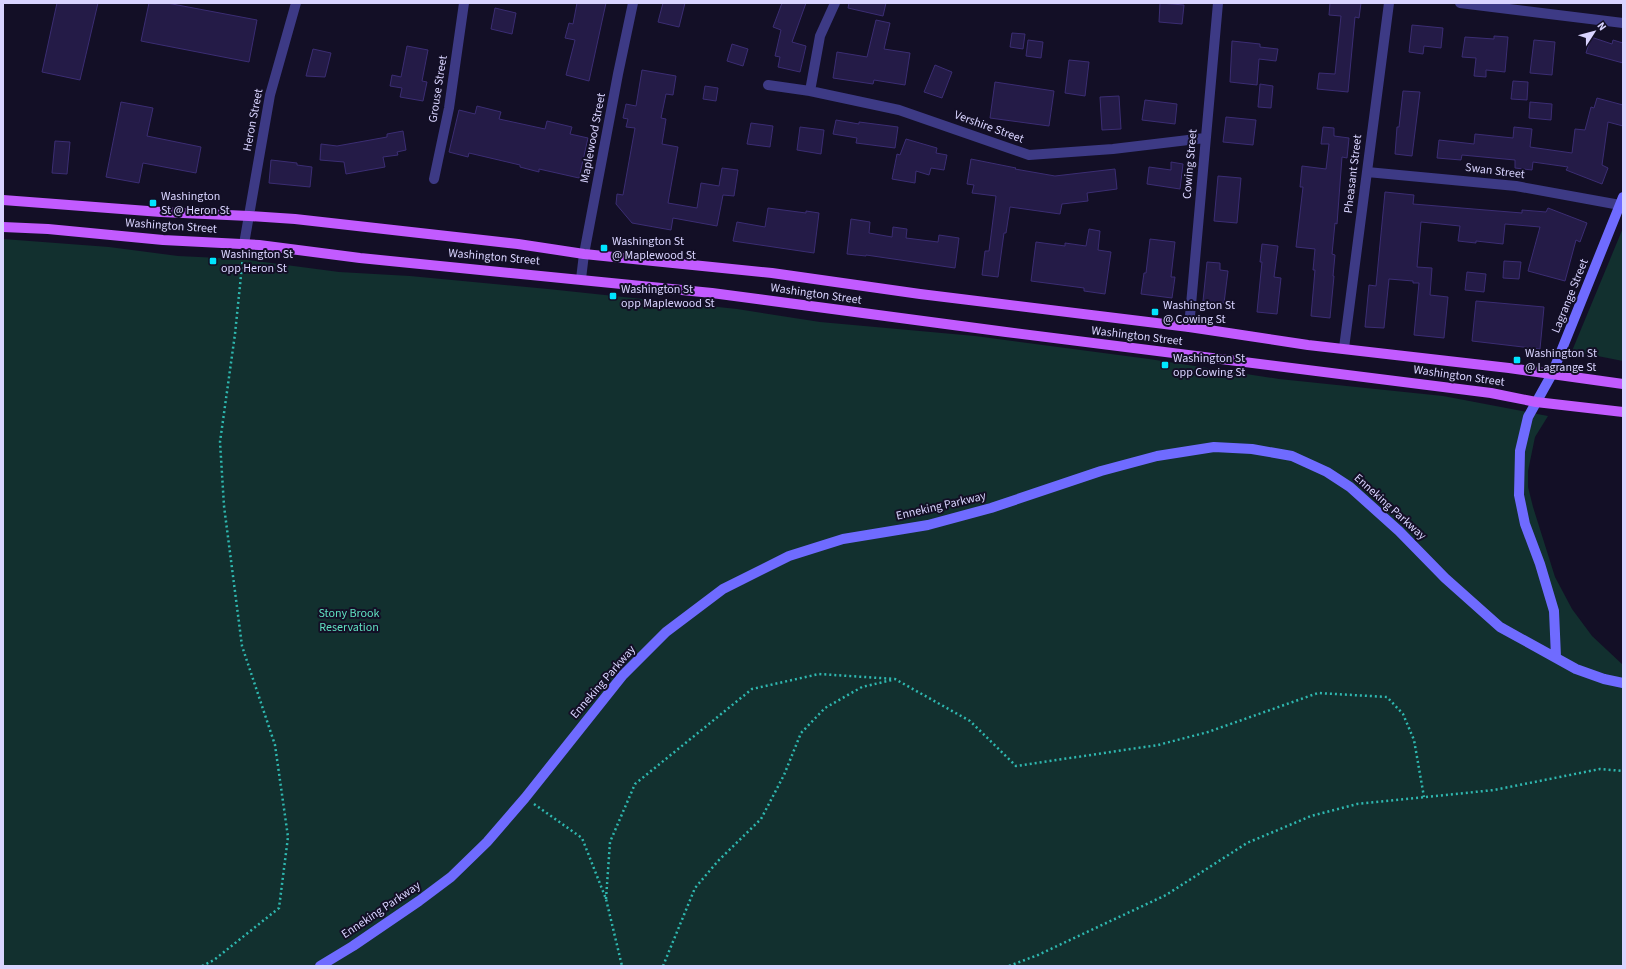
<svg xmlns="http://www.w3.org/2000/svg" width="1626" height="969" font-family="'Source Sans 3',sans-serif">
  <rect width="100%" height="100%" fill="#130f26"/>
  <path fill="#12302f" d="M1623 228V361L1572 351Z
    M3 239 109 247 178 256 240 259 339 272 410 276 548 289 737 309 820 322 975 336 1149 359 1279 379 1443 396 1548 416 1535 437 1528 471V487L1533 507 1555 577 1572 609 1592 636 1623 665V966H3Z"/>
  <path fill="#241b47" stroke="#3b2d73" d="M57 3H98L80 80 42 72Z
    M149 3H167L257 20 249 62 141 41Z
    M577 3H606L589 81 566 75 575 40 565 38 569 23 573 24Z
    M663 3H685L679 27 658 22Z
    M782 3H806L792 42 806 46 800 72 778 67 780 57 775 56 781 30 773 27Z
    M849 3H886L883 16 848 8Z
    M1160 3 1184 5 1182 24 1159 22Z
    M1330 3H1361L1359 18 1355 17 1348 92 1317 89 1319 73 1335 74 1341 16 1329 15Z
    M495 8 516 13 512 34 491 29Z
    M876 20 890 23 884 49 910 53 905 85 874 80 873 84 833 78 837 52 867 57Z
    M1412 25 1443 28 1441 48 1424 46 1423 54 1409 52Z
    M1012 33 1025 34 1023 49 1010 47Z
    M1494 36 1508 37 1505 72 1486 70V77L1474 76 1476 58 1462 57 1465 37 1494 39Z
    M1591 37 1612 44 1613 40 1623 43V63L1586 53Z
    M1028 40 1043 42 1041 58 1026 56Z
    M1534 40 1555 42 1552 75 1530 73Z
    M1232 41 1260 44V47L1278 49 1276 61 1259 59 1257 85 1230 82Z
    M732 44 748 49 743 66 727 61Z
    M407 46 428 50 422 81 427 82 423 101 400 97 402 88 390 86 392 75 401 77Z
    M313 49 331 53 325 77 306 76Z
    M1069 60 1089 62 1085 96 1065 93Z
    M935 65 952 72 942 98 924 92Z
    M642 70 676 76 673 95 666 94 661 118 666 119 662 144 678 147 668 203 697 208 701 183 719 186 722 168 738 170 734 196 723 195 717 226 673 218 671 230 632 223 616 204 617 194 623 195 635 128 626 127 628 119 623 118 626 104 636 106Z
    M1513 81 1528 82 1527 100 1511 99Z
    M995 82 1054 91 1049 126 990 118Z
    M1260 84 1273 86 1271 108 1258 107Z
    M705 86 718 88 716 101 703 99Z
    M1403 91 1420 92 1412 156 1395 154 1397 127H1399Z
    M1119 96 1121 129 1102 130 1100 97Z
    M1597 98 1623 105V126L1608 122 1602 165 1608 168 1602 184 1566 170 1568 167 1533 162 1532 170 1515 168V160L1462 155 1461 160 1437 158 1439 140 1474 144 1475 134 1513 138 1514 127 1532 129 1530 147 1572 153 1575 129 1585 130 1591 107 1594 108Z
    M1145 100 1177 104 1175 124 1142 120Z
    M121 102 153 108 147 136 201 147 196 173 143 163 139 183 106 177Z
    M1530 102 1552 104 1551 120 1529 118Z
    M477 106 501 112 499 119 545 129 547 121 572 127 570 134 588 138 579 178 539 169V172L520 167V165L469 153 468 157 449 152 459 110 475 114Z
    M1226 117 1256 120 1253 145 1223 142Z
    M836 120 859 124V122L898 127 895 148 856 143 857 138 833 134Z
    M751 123 773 126 770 147 747 144Z
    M800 127 824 130 821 154 797 150Z
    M1323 127 1334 128V136L1349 138 1347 158 1342 157 1337 224 1335 223 1332 254 1335 255 1333 276H1334L1330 318 1311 316 1315 270H1313L1315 249 1296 247 1303 187H1300L1302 166 1326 169 1329 144H1321Z
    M403 131 406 150 397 152 398 155 383 157 385 167 346 174 344 162 320 160 321 144 337 146 387 137V134Z
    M906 139 937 148 936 153 947 155 944 170 931 168 929 175 916 171 915 183 892 179 897 154 900 155Z
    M55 141 70 142 67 174 52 173Z
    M971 159 1016 168 1015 169 1055 176 1115 169 1117 189 1087 193 1088 201 1062 204 1060 214 1010 207 1006 233H1004L998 277 982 275 985 251H989L996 196 972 193 974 185 967 184Z
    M271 160 297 163V165L312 167 310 187 269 183Z
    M1171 162 1183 164 1180 189 1147 184 1149 167 1171 170Z
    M1218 176 1241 178 1237 223 1214 221Z
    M1385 192 1414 195 1413 204 1522 213V210L1546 212 1548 208 1587 223 1580 242 1576 240 1565 281 1528 271 1540 227 1505 224 1503 244 1476 241V243L1458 241 1460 226 1421 222 1417 267 1432 268 1430 295 1448 297 1444 338 1414 335 1419 283H1413V281L1389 279 1384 328 1365 327 1369 285 1376 286Z
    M768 208 806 213V211L819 213 814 253 733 241 737 222 765 227Z
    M851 219 870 222 869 233 892 237 893 227 907 229 906 238 938 242 939 235 959 238 955 268 866 255V256L847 254Z
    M1089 229 1100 231 1098 250 1111 252 1105 294 1084 291V288L1031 281 1036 242 1065 246V243L1086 246Z
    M1150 239 1175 242 1171 277H1175L1172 298 1141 294 1144 273H1146Z
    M1262 244 1278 246 1274 277 1281 278 1277 314 1257 312 1262 262H1260Z
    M1504 261 1521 262 1519 279 1503 278Z
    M1207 262 1220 263V270L1228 271 1224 303 1203 301Z
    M1467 272 1486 274 1484 292 1465 290Z
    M1476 301 1544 307 1540 349 1472 341Z"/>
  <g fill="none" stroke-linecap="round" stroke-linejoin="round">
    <path stroke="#2fb8b0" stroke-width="2.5" stroke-dasharray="2 3" stroke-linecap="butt" d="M534 804 582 838 606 899 622 966
      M606 899 610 842 635 784 752 689 819 674 895 679 970 721 1016 766 1158 745 1208 732 1318 693 1387 697 1403 714 1414 740 1424 797
      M202 966 214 960 279 908 288 837 275 745 242 646 224 506 220 442 235 334 243 256
      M663 966 695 888 718 861 761 819 784 775 801 733 825 708 862 687 892 680
      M1009 966 1038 955 1166 895 1247 843 1311 816 1357 804 1494 790 1600 769 1623 771"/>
    <path stroke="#3d3a85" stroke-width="10" d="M1460 3 1623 23
      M768 85 810 91 899 110 1029 155 1113 149 1205 138
      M810 91 820 36 835 3
      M1367 172 1516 186 1620 205
      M434 179 449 108 464 3
      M244 244 270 95 296 3
      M581 279 584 254 618 74 633 3
      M1189 327 1218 3
      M1344 348 1389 3"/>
    <path stroke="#6f6bff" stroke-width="10" d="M1556 657 1554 611 1540 564 1525 524 1519 495 1520 451 1528 417 1552 374 1623 197
      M320 966 353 946 419 901 451 877 487 842 525 798 623 675 666 632 723 589 789 556 843 539 928 525 991 508 1101 471 1157 456 1214 447 1252 449 1292 456 1327 472 1350 487 1399 531 1445 578 1500 627 1576 669 1604 679 1623 683"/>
    <path stroke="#c25bff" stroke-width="10" d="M3 200 161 212 249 216 295 219 518 244 584 254 772 273 920 294 1189 327 1308 345 1509 368 1623 384
      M3 227 48 229 163 240 259 245 360 258 712 293 1006 332 1491 393 1536 402 1623 412"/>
  </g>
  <g fill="#00e5ff" stroke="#130f26" stroke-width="1.5">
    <rect x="149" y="199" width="8" height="8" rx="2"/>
    <rect x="600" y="244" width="8" height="8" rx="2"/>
    <rect x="209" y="257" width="8" height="8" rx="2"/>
    <rect x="609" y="292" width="8" height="8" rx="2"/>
    <rect x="1151" y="308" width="8" height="8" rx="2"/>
    <rect x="1513" y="356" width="8" height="8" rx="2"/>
    <rect x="1161" y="361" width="8" height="8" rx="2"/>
  </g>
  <g text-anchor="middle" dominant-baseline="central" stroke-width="4" stroke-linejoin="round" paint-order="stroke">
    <g font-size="12" fill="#d9d4ff" stroke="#130f26">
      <text transform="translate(438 89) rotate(-81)">Grouse Street</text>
      <text transform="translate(253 120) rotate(-79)">Heron Street</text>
      <text transform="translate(989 127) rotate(20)">Vershire Street</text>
      <text transform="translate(593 138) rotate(-79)">Maplewood Street</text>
      <text transform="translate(1190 164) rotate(-85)">Cowing Street</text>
      <text transform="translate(1495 171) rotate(7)">Swan Street</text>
      <text transform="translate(1353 174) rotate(-83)">Pheasant Street</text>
      <text transform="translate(171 226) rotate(4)">Washington Street</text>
      <text transform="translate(494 257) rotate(5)">Washington Street</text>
      <text transform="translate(816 294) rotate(8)">Washington Street</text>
      <text transform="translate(1570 296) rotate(-68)">Lagrange Street</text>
      <text transform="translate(1137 336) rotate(7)">Washington Street</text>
      <text transform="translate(1459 376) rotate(8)">Washington Street</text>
      <text transform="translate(941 506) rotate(-13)">Enneking Parkway</text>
      <text transform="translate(1390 507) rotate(42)">Enneking Parkway</text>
      <text transform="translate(603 682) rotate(-49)">Enneking Parkway</text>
      <text transform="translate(381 910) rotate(-34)">Enneking Parkway</text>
    </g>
    <g font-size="12" fill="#d9d4ff" stroke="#130f26" text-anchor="start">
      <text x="161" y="196">Washington<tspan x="161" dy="14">St @ Heron St</tspan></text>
      <text x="612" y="241">Washington St<tspan x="612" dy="14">@ Maplewood St</tspan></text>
      <text x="221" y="254">Washington St<tspan x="221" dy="14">opp Heron St</tspan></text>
      <text x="621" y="289">Washington St<tspan x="621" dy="14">opp Maplewood St</tspan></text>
      <text x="1163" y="305">Washington St<tspan x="1163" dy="14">@ Cowing St</tspan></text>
      <text x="1525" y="353">Washington St<tspan x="1525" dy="14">@ Lagrange St</tspan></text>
      <text x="1173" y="358">Washington St<tspan x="1173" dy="14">opp Cowing St</tspan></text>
    </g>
    <g font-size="12" fill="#5fe0c0" stroke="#130f26">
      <text x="349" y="613">Stony Brook<tspan x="349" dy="14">Reservation</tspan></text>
    </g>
  </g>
  <rect width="1626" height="969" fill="none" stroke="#d9d4ff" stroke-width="8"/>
  <g transform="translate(1594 32) rotate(54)" stroke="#130f26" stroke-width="3" paint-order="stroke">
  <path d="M0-3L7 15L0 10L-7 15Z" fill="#d9d4ff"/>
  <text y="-6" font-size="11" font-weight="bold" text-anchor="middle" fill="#d9d4ff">N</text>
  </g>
</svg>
